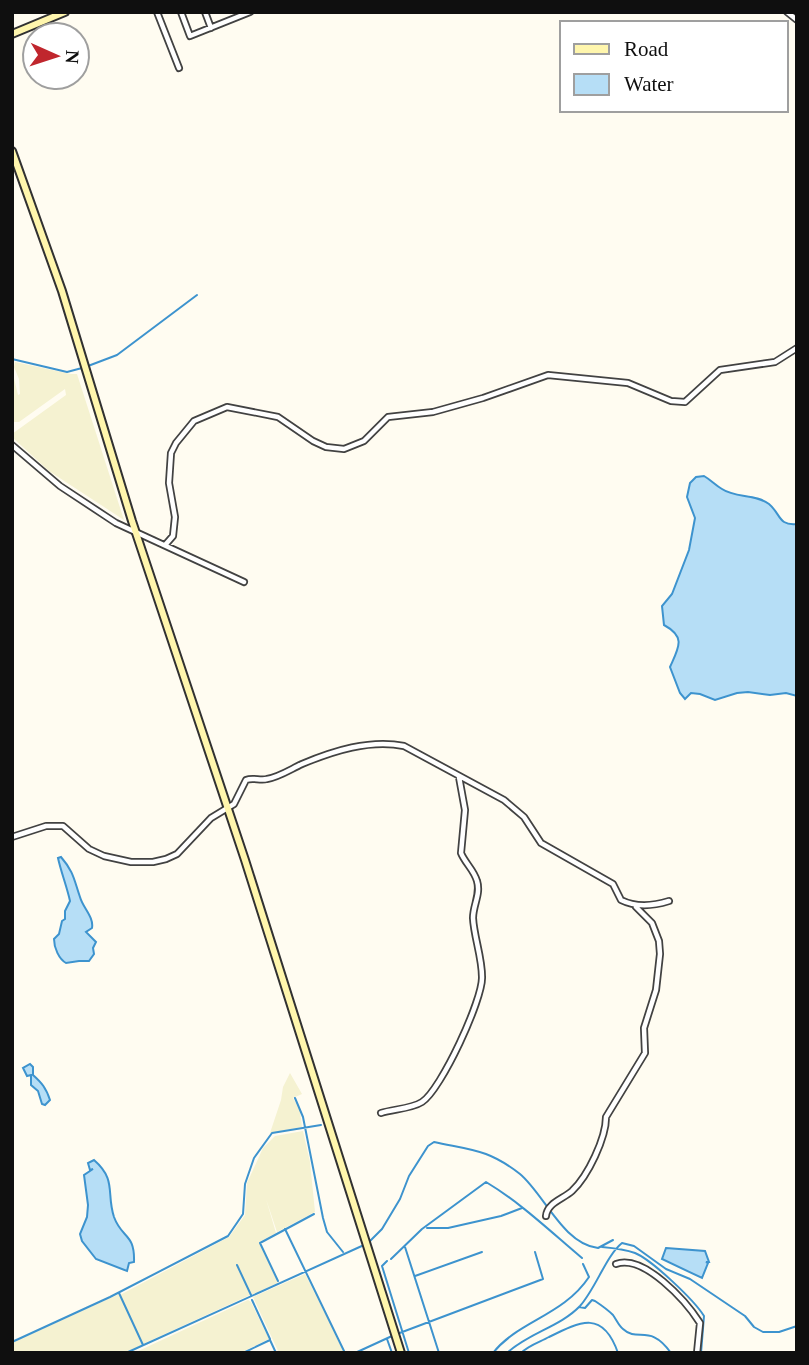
<svg xmlns="http://www.w3.org/2000/svg" width="809" height="1365" font-family="Georgia,serif">
  <rect width="100%" height="100%" fill="#fffcf1"/>
  <path fill="#f5f2d1" d="M15 362 71 374H77L124 520 49 471 12 437V434L66 395 65 389 19 422H12V370L18 395 20 394 19 379 14 367Z
    M290 1073 302 1094 293 1098 300 1111 302 1127 270 1133 281 1100 283 1087Z
    M303 1131 310 1162 315 1212 277 1232 266 1199 276 1233 259 1242 278 1283 251 1295 237 1264 250 1295 143 1344 120 1295 229 1237 245 1215 247 1183 263 1148 275 1136Z
    M305 1274 327 1317 344 1353H279L253 1297Z
    M119 1294 142 1345 124 1353H12V1343Z
    M248 1300 251 1302 269 1339 244 1351 134 1353Z"/>
  <path fill="#b6def6" stroke="#3d93ce" stroke-width="2" d="M704 476C711 480 715 485 722 489 735 498 756 494 769 504 781 514 778 526 797 524V696L786 693 770 695 748 692 737 693 715 700 700 694 691 693 685 699 680 693 670 667C679 647 686 637 664 625L662 606 672 594 689 550 695 518 687 497 690 483 696 477Z
    M61 857C74 872 74 880 80 897 83 908 94 917 92 928L86 932 96 942 93 948 94 954 89 961H79L66 963C59 959 54 948 54 939L59 934 62 921 65 919V911L70 901C67 887 61 872 58 858Z
    M30 1064 33 1067V1075C42 1083 46 1088 50 1100L45 1105 42 1104 38 1091 31 1085V1075L27 1076 23 1068Z
    M94 1160C117 1180 106 1193 114 1217 122 1239 135 1233 134 1262L129 1263 127 1271 96 1259 82 1241 80 1234 87 1217 88 1205 84 1175 93 1169 90 1170 88 1163Z
    M666 1248 705 1251 709 1262H706L708 1263 702 1278 662 1259Z"/>
  <g fill="none" stroke-linecap="round" stroke-linejoin="round">
    <path stroke="#3d93ce" stroke-width="2" d="M12 359 67 372 82 368
      M88 366 117 355 197 295
      M295 1098 303 1117 323 1218 327 1232 343 1252
      M427 1228H448L501 1216 522 1208
      M285 1229 345 1353
      M369 1242 382 1229 400 1199 409 1176 428 1146 434 1142C471 1150 488 1149 520 1174 544 1194 563 1244 598 1248L613 1240
      M405 1247 439 1353
      M602 1247C613 1248 624 1249 635 1253 652 1260 694 1300 704 1316L701 1353
      M391 1259 422 1229 486 1182C521 1203 551 1232 582 1258
      M387 1261 382 1266 409 1353
      M237 1265 251 1295
      M415 1276 482 1252
      M278 1281 260 1243 314 1214
      M119 1293 143 1345
      M252 1300 270 1339
      M579 1307 585 1308 592 1300 595 1301C601 1305 608 1310 613 1315 616 1319 619 1326 623 1329 638 1343 650 1323 671 1353
      M397 1334 543 1279 535 1252
      M387 1339 392 1353
      M12 1342 110 1297 228 1236 243 1214 245 1184 254 1158 272 1133 321 1125
      M126 1353 364 1245
      M243 1353 270 1340 276 1353
      M355 1353 392 1336
      M493 1353C518 1321 563 1316 589 1277L583 1264
      M507 1353C528 1333 560 1327 580 1306 596 1288 606 1256 622 1243L634 1246 666 1269 690 1279 745 1316 754 1327 763 1332H779L797 1326
      M521 1353C529 1345 540 1342 549 1337 581 1321 603 1310 618 1353"/>
    <defs>
      <path id="street" d="M157 12 179 68
        M181 12 190 36 250 12
        M205 12 211 28
        M787 12 797 20
        M12 445 60 486 116 523 244 582
        M166 544 173 536 175 517 169 483 171 453 176 443 194 421 227 407 278 417 313 441 326 447 344 449 364 441 388 417 433 412 483 398 548 375 628 383 671 401 685 402 720 370 775 362 797 348
        M12 837 46 826H63L89 849 104 856 131 862H153L166 859 177 854 211 818 234 804 246 780C253 777 260 781 267 779 279 777 291 769 302 764 333 751 370 739 404 746L504 800 524 817 541 843 613 884 621 900C637 908 653 906 669 901
        M381 1113C393 1109 411 1109 422 1102 441 1090 483 999 482 977 482 957 474 937 473 918 473 905 481 894 477 881 474 870 465 863 461 853L465 810 459 777
        M546 1216C547 1203 563 1199 572 1191 588 1176 606 1138 606 1117L645 1053 644 1028 656 990 660 954 659 941 652 923 636 907
        M616 1264C644 1254 686 1301 700 1323L697 1353"/>
      <path id="secondary" d="M12 34 65 12
        M12 151 62 291 132 521 245 860 401 1353"/>
    </defs>
    <use href="#street" stroke="#424242" stroke-width="8"/>
    <use href="#secondary" stroke="#313131" stroke-width="10"/>
    <use href="#street" stroke="#fff" stroke-width="4.5"/>
    <use href="#secondary" stroke="#fff6ad" stroke-width="6"/>
  </g>
  <rect width="809" height="1365" fill="none" stroke="#0f0f0f" stroke-width="28"/>
  <rect x="560" y="21" width="228" height="91" fill="#ffffff" stroke="#9f9f9f" stroke-width="2"/>
  <rect x="574" y="44" width="35" height="10" fill="#fff6ad" stroke="#9f9f9f" stroke-width="2"/>
  <text x="624" y="56" font-size="21" fill="#0f0f0f">Road</text>
  <rect x="574" y="74" width="35" height="21" fill="#b6def6" stroke="#9f9f9f" stroke-width="2"/>
  <text x="624" y="91" font-size="21" fill="#0f0f0f">Water</text>
  <g transform="translate(56 56) rotate(93)"><circle r="33" fill="#ffffff" stroke="#9f9f9f" stroke-width="2"/>
  <path d="M0-5L12 26L0 18L-12 26Z" fill="#c0262d"/>
  <text y="-10" font-size="19" font-weight="bold" text-anchor="middle" fill="#0f0f0f">N</text>
  </g>
</svg>
